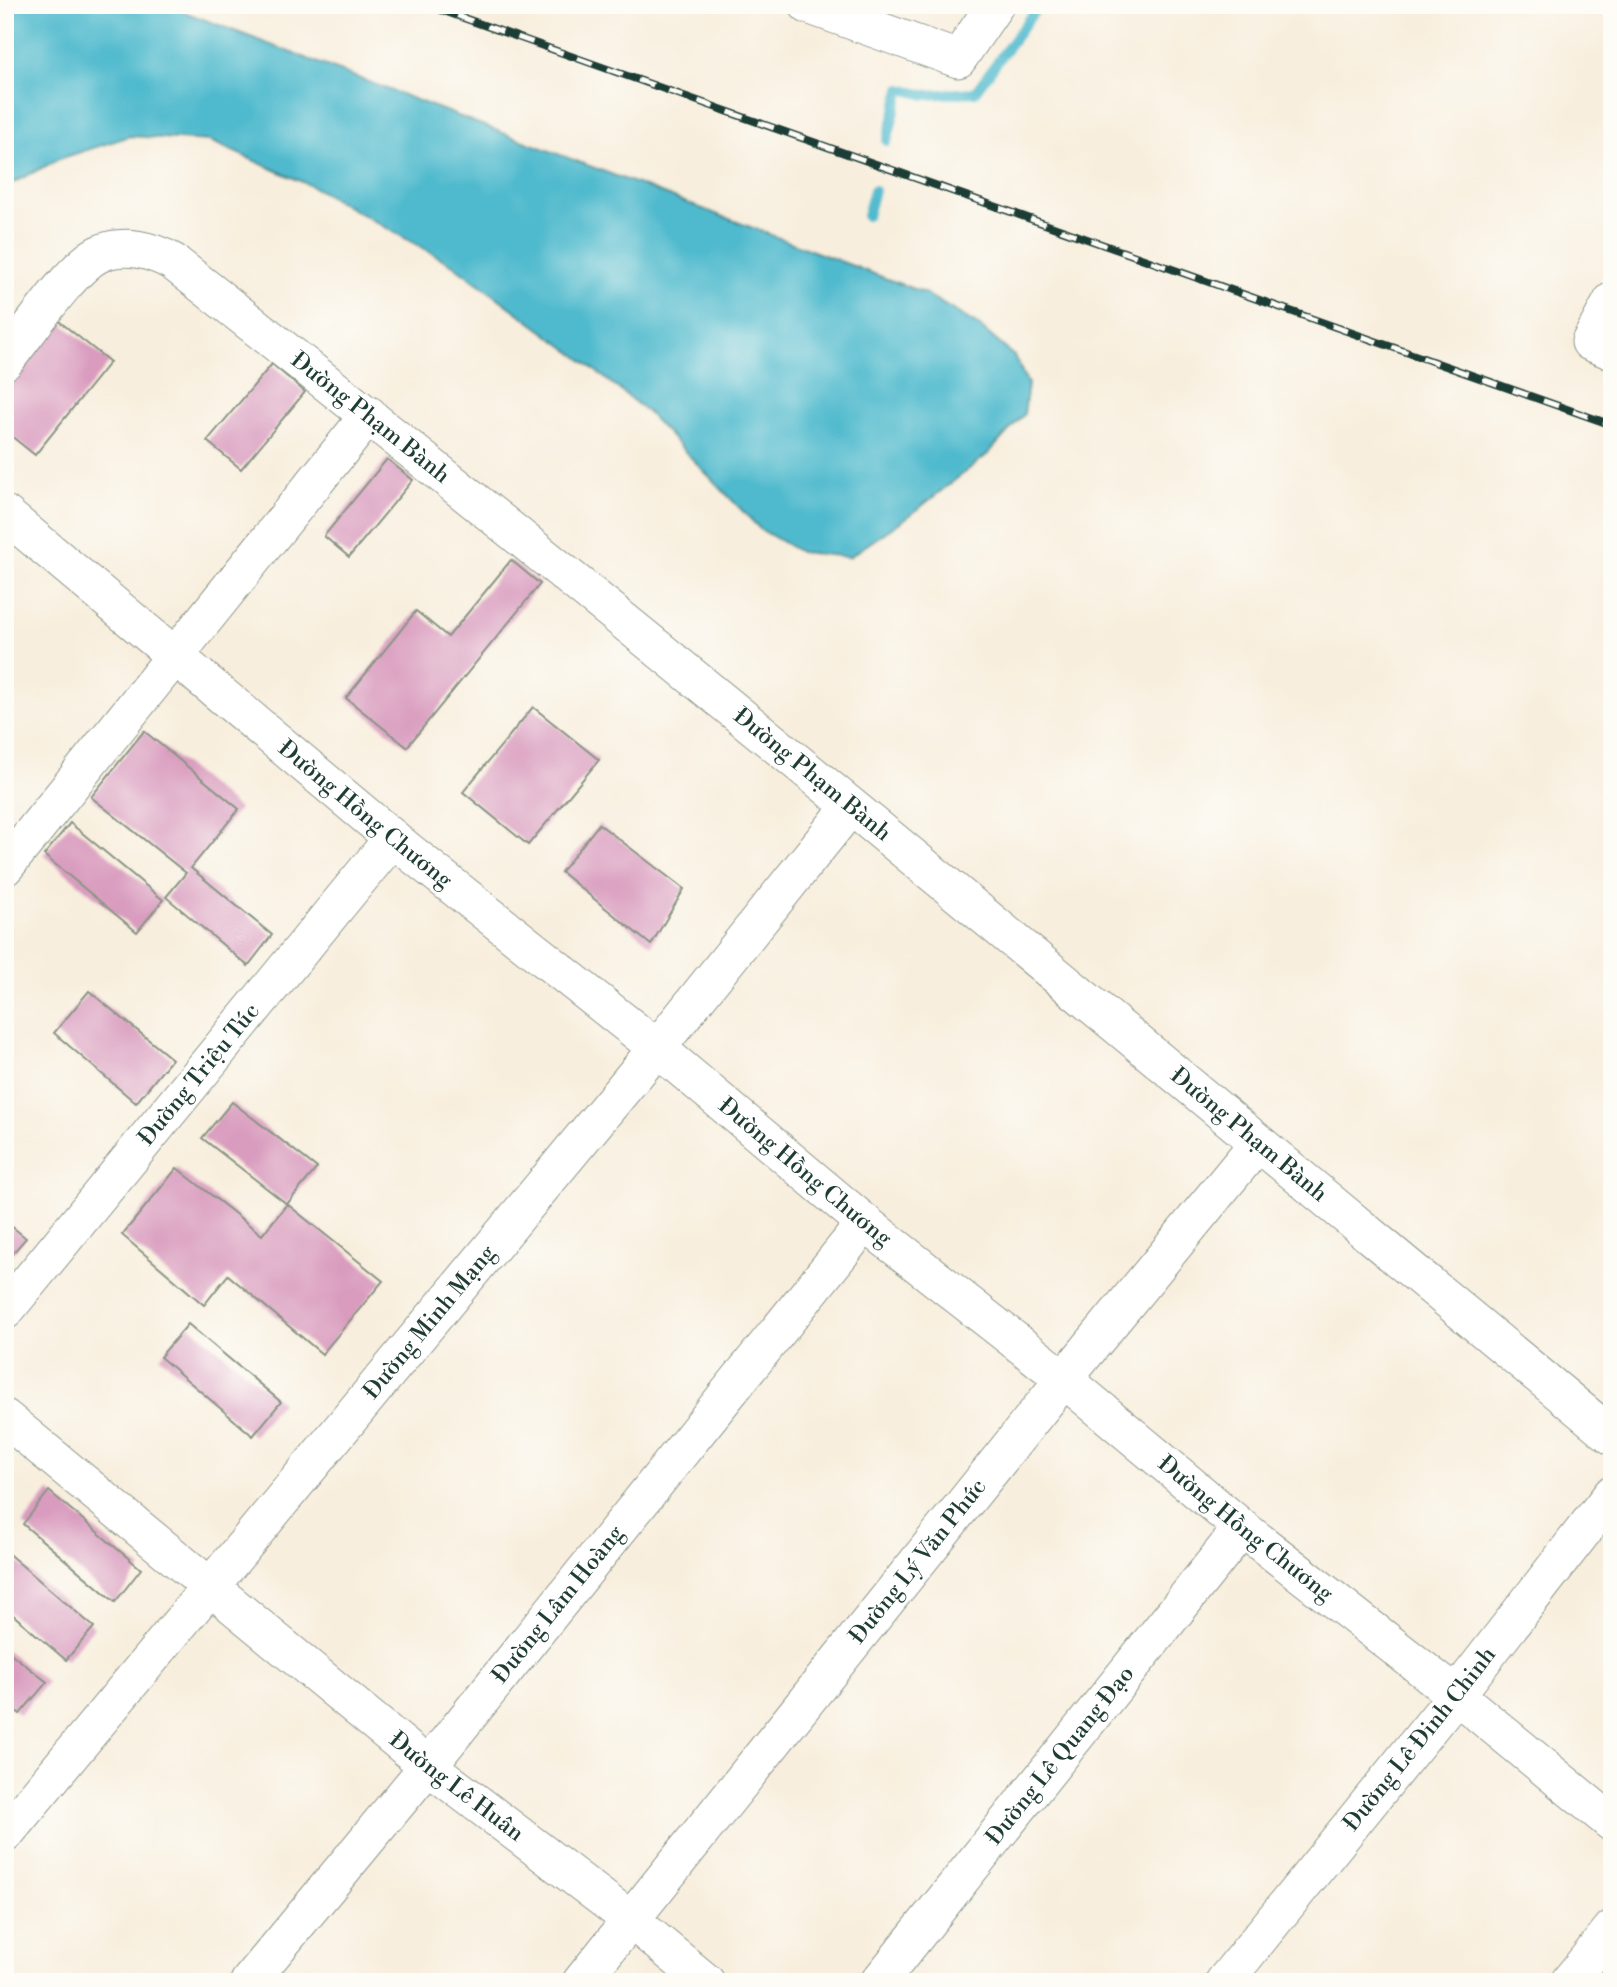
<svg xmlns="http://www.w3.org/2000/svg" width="1617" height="1987" font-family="'Libre Bodoni',serif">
  <rect width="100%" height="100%" fill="#fdfcf7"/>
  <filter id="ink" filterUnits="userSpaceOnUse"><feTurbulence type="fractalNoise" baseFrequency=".0143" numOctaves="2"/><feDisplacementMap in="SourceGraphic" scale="14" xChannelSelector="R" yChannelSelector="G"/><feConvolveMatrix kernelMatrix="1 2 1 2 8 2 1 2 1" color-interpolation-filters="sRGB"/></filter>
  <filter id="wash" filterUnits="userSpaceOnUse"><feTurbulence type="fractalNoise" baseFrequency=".00686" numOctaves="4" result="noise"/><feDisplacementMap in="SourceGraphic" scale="28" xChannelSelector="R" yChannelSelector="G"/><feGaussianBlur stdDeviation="1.57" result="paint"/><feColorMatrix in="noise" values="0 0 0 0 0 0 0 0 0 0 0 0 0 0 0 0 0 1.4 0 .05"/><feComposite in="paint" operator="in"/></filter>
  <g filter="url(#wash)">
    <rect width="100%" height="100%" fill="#f8eedd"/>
    <path fill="#50bacd" stroke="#387c80" stroke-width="2" d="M5 5H166L924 293 978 325 1014 356 1028 384 1024 414 988 454 909 516 849 557 800 552 760 529 646 411 581 359 453 265 309 185 210 141 130 136 59 159 5 187Z"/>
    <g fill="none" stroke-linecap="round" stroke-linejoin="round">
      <path stroke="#50bacd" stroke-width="10" d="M887 141 901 89 925 95 975 92 1039 5
        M867 216 874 190"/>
    </g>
    <g id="blocks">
      <path fill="#d99bbe" d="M55 318 110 362 35 455 5 431V379Z
        M272 364 305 392 241 469 207 441Z
        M387 459 413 480 349 557 324 536Z
        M511 560 540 584 407 747 346 698 416 611 448 637Z
        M533 707 599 760 528 845 463 792Z
        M144 731 239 809 191 868 272 935 248 966 166 897 186 873 91 797Z
        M70 823 163 900 137 932 44 855Z
        M599 824 684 889 651 945 561 872Z
        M89 991 172 1059 136 1103 54 1033Z
        M232 1102 317 1168 287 1204 202 1138Z
        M177 1168 262 1235 287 1204 383 1281 322 1354 228 1275 204 1305 122 1235Z
        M5 1221 26 1238 5 1262Z
        M188 1324 281 1402 253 1436 160 1357Z
        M49 1491 141 1569 115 1602 23 1524Z
        M5 1551 94 1627 66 1660 5 1608Z
        M5 1649 47 1682 20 1714 5 1703Z"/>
    </g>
  </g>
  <g filter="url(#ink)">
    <use href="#blocks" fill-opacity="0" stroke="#8c9688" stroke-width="2"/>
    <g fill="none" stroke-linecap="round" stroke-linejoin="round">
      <defs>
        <g id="minor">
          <path d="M808 5 958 59 995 5"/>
          <path d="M1612 301 1590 342 1612 351"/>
          <path id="s1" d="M5 361C26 336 73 264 101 253 124 243 152 250 173 262 661 643 1135 1041 1612 1436"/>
          <path id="s2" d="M5 514 407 850 657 1048 865 1223 1064 1379 1242 1528 1456 1695 1612 1823"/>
          <path d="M5 867 369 415"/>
          <path id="s3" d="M5 1311 393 838"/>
          <path id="s4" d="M5 1418 428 1766 631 1920 706 1982"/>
          <path id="s5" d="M5 1834 657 1048 850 807"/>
          <path id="s6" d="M249 1982 428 1766 865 1223"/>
          <path id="s7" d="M581 1982 1064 1379 1258 1143"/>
          <path id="s8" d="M879 1982 1242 1528"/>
          <path id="s9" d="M1224 1982 1456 1695 1612 1494"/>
          <path d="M1569 1982 1612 1929"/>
        </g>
      </defs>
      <use href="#minor" stroke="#8c9688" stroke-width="39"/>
      <use href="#minor" stroke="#fff" stroke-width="37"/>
      <defs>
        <path id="rail" d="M427 5 1612 425"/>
      </defs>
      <use href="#rail" stroke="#1f3d34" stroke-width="8"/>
      <use href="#rail" stroke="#fdfcf7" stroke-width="5" stroke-dasharray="16" stroke-linecap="butt"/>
    </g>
  </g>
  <g text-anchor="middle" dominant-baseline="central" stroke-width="5" stroke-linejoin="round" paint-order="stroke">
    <g font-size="23" fill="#1f3d34" stroke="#fdfcf7">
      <text stroke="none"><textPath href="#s1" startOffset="472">Đường Phạm Bành</textPath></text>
      <text stroke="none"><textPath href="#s1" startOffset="1040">Đường Phạm Bành</textPath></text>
      <text stroke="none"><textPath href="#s2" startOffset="469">Đường Hồng Chương</textPath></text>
      <text stroke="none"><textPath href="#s3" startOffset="306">Đường Triệu Túc</textPath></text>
      <text stroke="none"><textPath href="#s1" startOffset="1606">Đường Phạm Bành</textPath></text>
      <text stroke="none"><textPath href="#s2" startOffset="1036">Đường Hồng Chương</textPath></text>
      <text stroke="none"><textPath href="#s5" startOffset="665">Đường Minh Mạng</textPath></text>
      <text stroke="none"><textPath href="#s2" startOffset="1603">Đường Hồng Chương</textPath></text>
      <text stroke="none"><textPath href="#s7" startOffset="539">Đường Lý Văn Phức</textPath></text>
      <text stroke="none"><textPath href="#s6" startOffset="488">Đường Lâm Hoàng</textPath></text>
      <text stroke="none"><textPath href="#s9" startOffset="312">Đường Lê Đinh Chinh</textPath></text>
      <text stroke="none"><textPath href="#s8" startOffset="290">Đường Lê Quang Đạo</textPath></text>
      <text stroke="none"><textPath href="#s4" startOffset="583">Đường Lê Huân</textPath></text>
    </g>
  </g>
  <rect width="1617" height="1987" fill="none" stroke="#fdfcf7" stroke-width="28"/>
</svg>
